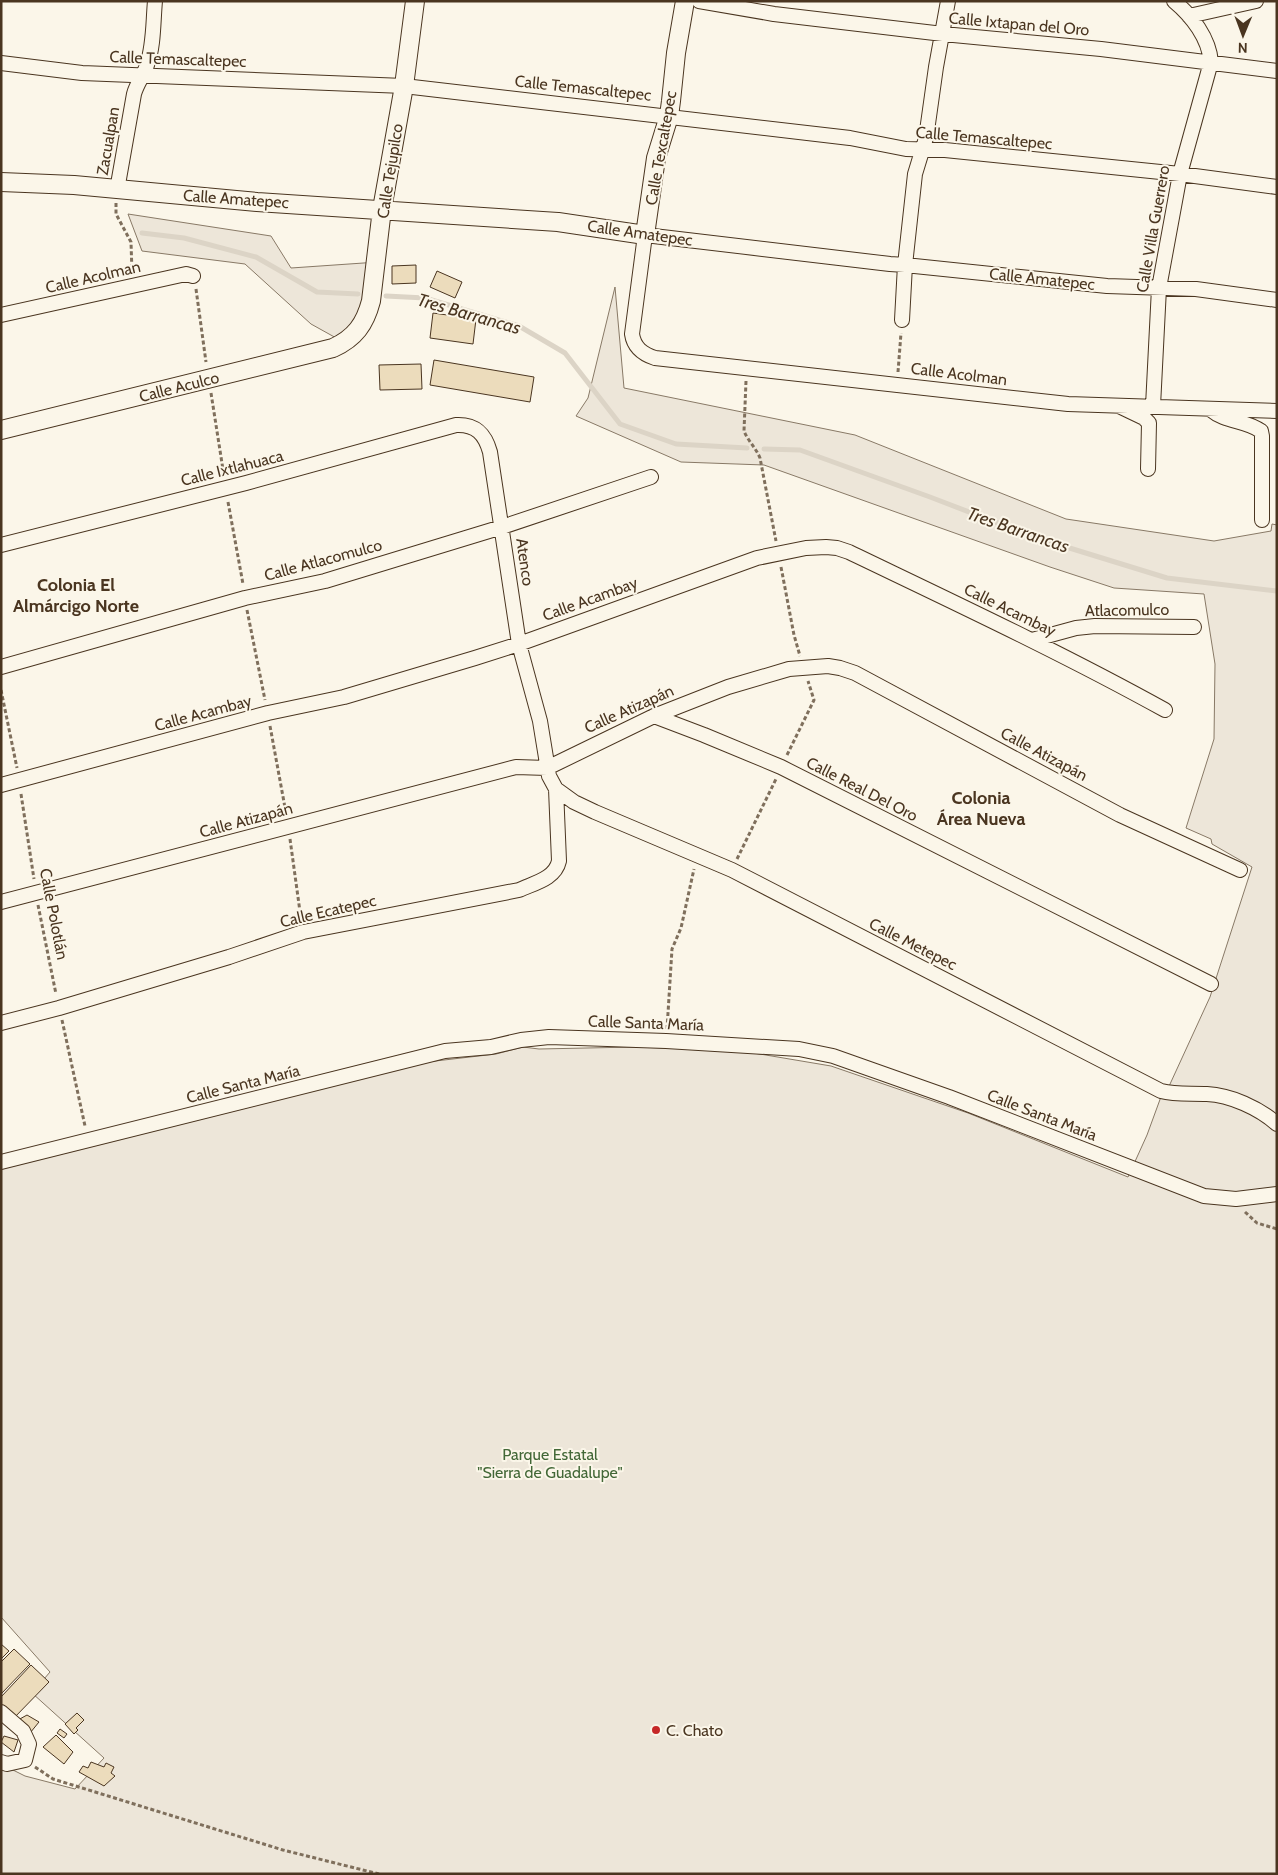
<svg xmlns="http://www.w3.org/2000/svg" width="1278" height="1875" font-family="Cabin,sans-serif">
  <rect width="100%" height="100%" fill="#fbf6e9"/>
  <path fill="#ede6d9" stroke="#887966" d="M128 214 271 236 291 268 378 262 347 344 311 324 245 264 142 251Z
    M615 287 624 388 855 435 1066 519 1214 541 1271 531 1272 524 1277 525V1874H1V1764L25 1776 75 1789 104 1758 32 1693 50 1672 1 1617V1163L392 1066 496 1054 523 1047 539 1049 634 1047 736 1050 831 1066 968 1113 1128 1177 1147 1135 1162 1094 1165 1095 1210 997 1252 867 1212 844 1211 839 1186 828 1214 739 1215 664 1204 594 1114 588 1050 567 764 465 681 462 576 416 588 398Z"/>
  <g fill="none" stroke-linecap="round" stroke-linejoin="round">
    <path stroke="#dcd4c6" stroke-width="5" d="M142 233 184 238 256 257 317 292 358 294
      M386 296 425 298 519 326 565 353 620 424 676 444 747 448
      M764 449 800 450 930 497 1037 538 1167 578 1277 591"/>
  </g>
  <path fill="#ecdcbc" stroke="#4a3520" d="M416 265V283L392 284V266Z
    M437 271 462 282 455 298 430 287Z
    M433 313 476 319 473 344 430 338Z
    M434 360 534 377 530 402 430 385Z
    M421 364 422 389 380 390 379 365Z
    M1 1644 9 1651 1 1659Z
    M14 1649 30 1664 1 1694V1662Z
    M31 1665 49 1682 12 1720 1 1709V1697Z
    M77 1713 84 1720 76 1728 78 1730 74 1734 65 1724Z
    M27 1715 39 1722 30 1733 18 1720Z
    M60 1729 67 1734 64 1738 57 1733Z
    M56 1735 73 1752 64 1764 43 1747Z
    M4 1736 18 1740 14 1752 1 1742Z
    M91 1762 104 1767 106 1763 114 1767 111 1773 115 1776 104 1786 79 1772 83 1766 88 1768Z"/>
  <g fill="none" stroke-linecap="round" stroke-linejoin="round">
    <defs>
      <path id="minor" d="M699 1 774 14 943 34 1101 49 1277 71
        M1189 16 1256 1
        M1 63 82 73 404 86 850 138 906 149 945 150 1180 174 1277 187
        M117 190 134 94C137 83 144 75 147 65 154 45 153 22 155 1
        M1277 300 1196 289 1107 286 905 265 890 264 645 235 632 334C634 348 643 354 655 358L1068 404 1277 411
        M1 315 186 274 193 276
        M902 320 905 265 915 174 926 138 936 67 948 1
        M1153 406 1159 288 1180 174 1211 62C1209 38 1192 16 1174 1
        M1121 407 1144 418 1149 423 1148 469
        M1211 410C1225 422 1246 420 1261 431L1262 436V520
        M1 545 246 483 456 425C476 424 485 434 490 452L519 644 540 721 549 776 556 789 574 802 595 812 732 870 1161 1091C1176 1095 1191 1093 1207 1094 1230 1095 1259 1108 1277 1124
        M1032 640 1076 628 1095 626 1194 627
        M1 667 245 598 325 581 502 527 651 477
        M654 716 704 735 781 767 1211 984
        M1 785 268 713 344 697 475 658 519 644 757 558 806 548 826 547 837 548 849 552C955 603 1062 653 1165 710
        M1 902 516 767 547 768 654 716 728 687 789 669 828 666 840 668 855 673 1120 815 1240 870
        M1 1023 59 1008 229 957 303 932 519 890C534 883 555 879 559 861L556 789
        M1 1162 445 1051 491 1047 521 1040 549 1037 666 1041 799 1049 833 1056 949 1097 1204 1196 1236 1199 1277 1194
        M1 1712 23 1731 29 1744 25 1760 7 1764 1 1762"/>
      <path id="tertiary" d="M1 182 74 185 257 202 558 222 645 235 656 158 669 116 671 101 676 53 685 1
        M1 430 333 348C355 338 365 324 371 301L382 209 404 86 415 1"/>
    </defs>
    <use href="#minor" stroke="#4a3520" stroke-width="16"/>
    <use href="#tertiary" stroke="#4a3520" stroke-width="20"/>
    <path stroke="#7f6f5c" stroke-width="3" stroke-dasharray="4 2.5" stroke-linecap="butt" d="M116 203V214L131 242 132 273
      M196 289 206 362
      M898 372 901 333
      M746 381 744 431C748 441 756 448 760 458L776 541
      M211 393 224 476
      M228 502 243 584
      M781 567 794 635 800 656
      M247 610 265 700
      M1 690 17 768
      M270 726 286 813
      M787 755 814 700 808 681
      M21 794 34 879
      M290 839 301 919
      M737 859 776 779
      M38 905 56 994
      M62 1020 85 1126
      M667 1029 672 949 681 928 694 869
      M1245 1212 1257 1223 1277 1229
      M35 1767 53 1779 283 1850 379 1874"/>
    <use href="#minor" stroke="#fbf6e9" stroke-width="14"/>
    <use href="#tertiary" stroke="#fbf6e9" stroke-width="18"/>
  </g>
  <circle fill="#c62828" stroke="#fbf6e9" stroke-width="2" cx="656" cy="1730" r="5"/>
  <g text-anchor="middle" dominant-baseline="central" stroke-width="4" stroke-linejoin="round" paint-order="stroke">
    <g font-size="16" fill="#4a3520" stroke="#fbf6e9">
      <text transform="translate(1019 24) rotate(5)">Calle Ixtapan del Oro</text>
      <text transform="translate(178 59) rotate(2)">Calle Temascaltepec</text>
      <text transform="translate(583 88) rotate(6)">Calle Temascaltepec</text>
      <text transform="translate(984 138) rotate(5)">Calle Temascaltepec</text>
      <text transform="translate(108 141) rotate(-80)">Zacualpan</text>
      <text transform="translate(661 148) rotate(-80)">Calle Texcaltepec</text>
      <text transform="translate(390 171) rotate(-81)">Calle Tejupilco</text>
      <text transform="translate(236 199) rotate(4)">Calle Amatepec</text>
      <text transform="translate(1153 229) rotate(-80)">Calle Villa Guerrero</text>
      <text transform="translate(640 233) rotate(8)">Calle Amatepec</text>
      <text transform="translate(93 277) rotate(-13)">Calle Acolman</text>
      <text transform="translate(1042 279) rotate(6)">Calle Amatepec</text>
      <text transform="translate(959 374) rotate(7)">Calle Acolman</text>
      <text transform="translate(179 387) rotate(-14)">Calle Aculco</text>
      <text transform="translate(232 468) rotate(-14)">Calle Ixtlahuaca</text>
      <text transform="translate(323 560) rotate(-15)">Calle Atlacomulco</text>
      <text transform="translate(525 562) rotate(82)">Atenco</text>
      <text transform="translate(590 599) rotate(-20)">Calle Acambay</text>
      <text transform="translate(1010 610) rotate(26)">Calle Acambay</text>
      <text transform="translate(1127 610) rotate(-1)">Atlacomulco</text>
      <text transform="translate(629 709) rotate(-24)">Calle Atizapán</text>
      <text transform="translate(203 713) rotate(-15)">Calle Acambay</text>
      <text transform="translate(1044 754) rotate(28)">Calle Atizapán</text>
      <text transform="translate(862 789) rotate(27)">Calle Real Del Oro</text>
      <text transform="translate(246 820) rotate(-15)">Calle Atizapán</text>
      <text transform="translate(328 911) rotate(-13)">Calle Ecatepec</text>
      <text transform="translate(54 914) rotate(79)">Calle Polotlán</text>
      <text transform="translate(913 944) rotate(27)">Calle Metepec</text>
      <text transform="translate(646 1023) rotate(2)">Calle Santa María</text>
      <text transform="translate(243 1084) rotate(-14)">Calle Santa María</text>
      <text transform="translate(1042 1115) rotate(21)">Calle Santa María</text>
    </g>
    <g font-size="16" fill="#436837" stroke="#fbf6e9">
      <text x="550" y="1454">Parque Estatal<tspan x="550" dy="18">"Sierra de Guadalupe"</tspan></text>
    </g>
    <g font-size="16" fill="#4a3520" stroke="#fbf6e9" text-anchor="start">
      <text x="666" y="1730">C. Chato</text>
    </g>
    <g font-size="18" font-style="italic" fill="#4a3520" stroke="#fbf6e9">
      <text transform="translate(469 314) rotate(16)">Tres Barrancas</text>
      <text transform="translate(1018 530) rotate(19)">Tres Barrancas</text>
    </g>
    <g font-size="18" font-weight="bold" fill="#4a3520" stroke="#fbf6e9">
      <text x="76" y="585">Colonia El<tspan x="76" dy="21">Almárcigo Norte</tspan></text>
      <text x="981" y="798">Colonia<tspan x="981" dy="21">Área Nueva</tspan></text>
    </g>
  </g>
  <rect width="1278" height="1875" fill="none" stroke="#4a3520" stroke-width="5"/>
  <g transform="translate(1243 35) rotate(181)" stroke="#fbf6e9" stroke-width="4" paint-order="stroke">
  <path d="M0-4L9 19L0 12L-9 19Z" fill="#4a3520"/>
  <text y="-8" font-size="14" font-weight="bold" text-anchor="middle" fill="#4a3520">N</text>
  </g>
</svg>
